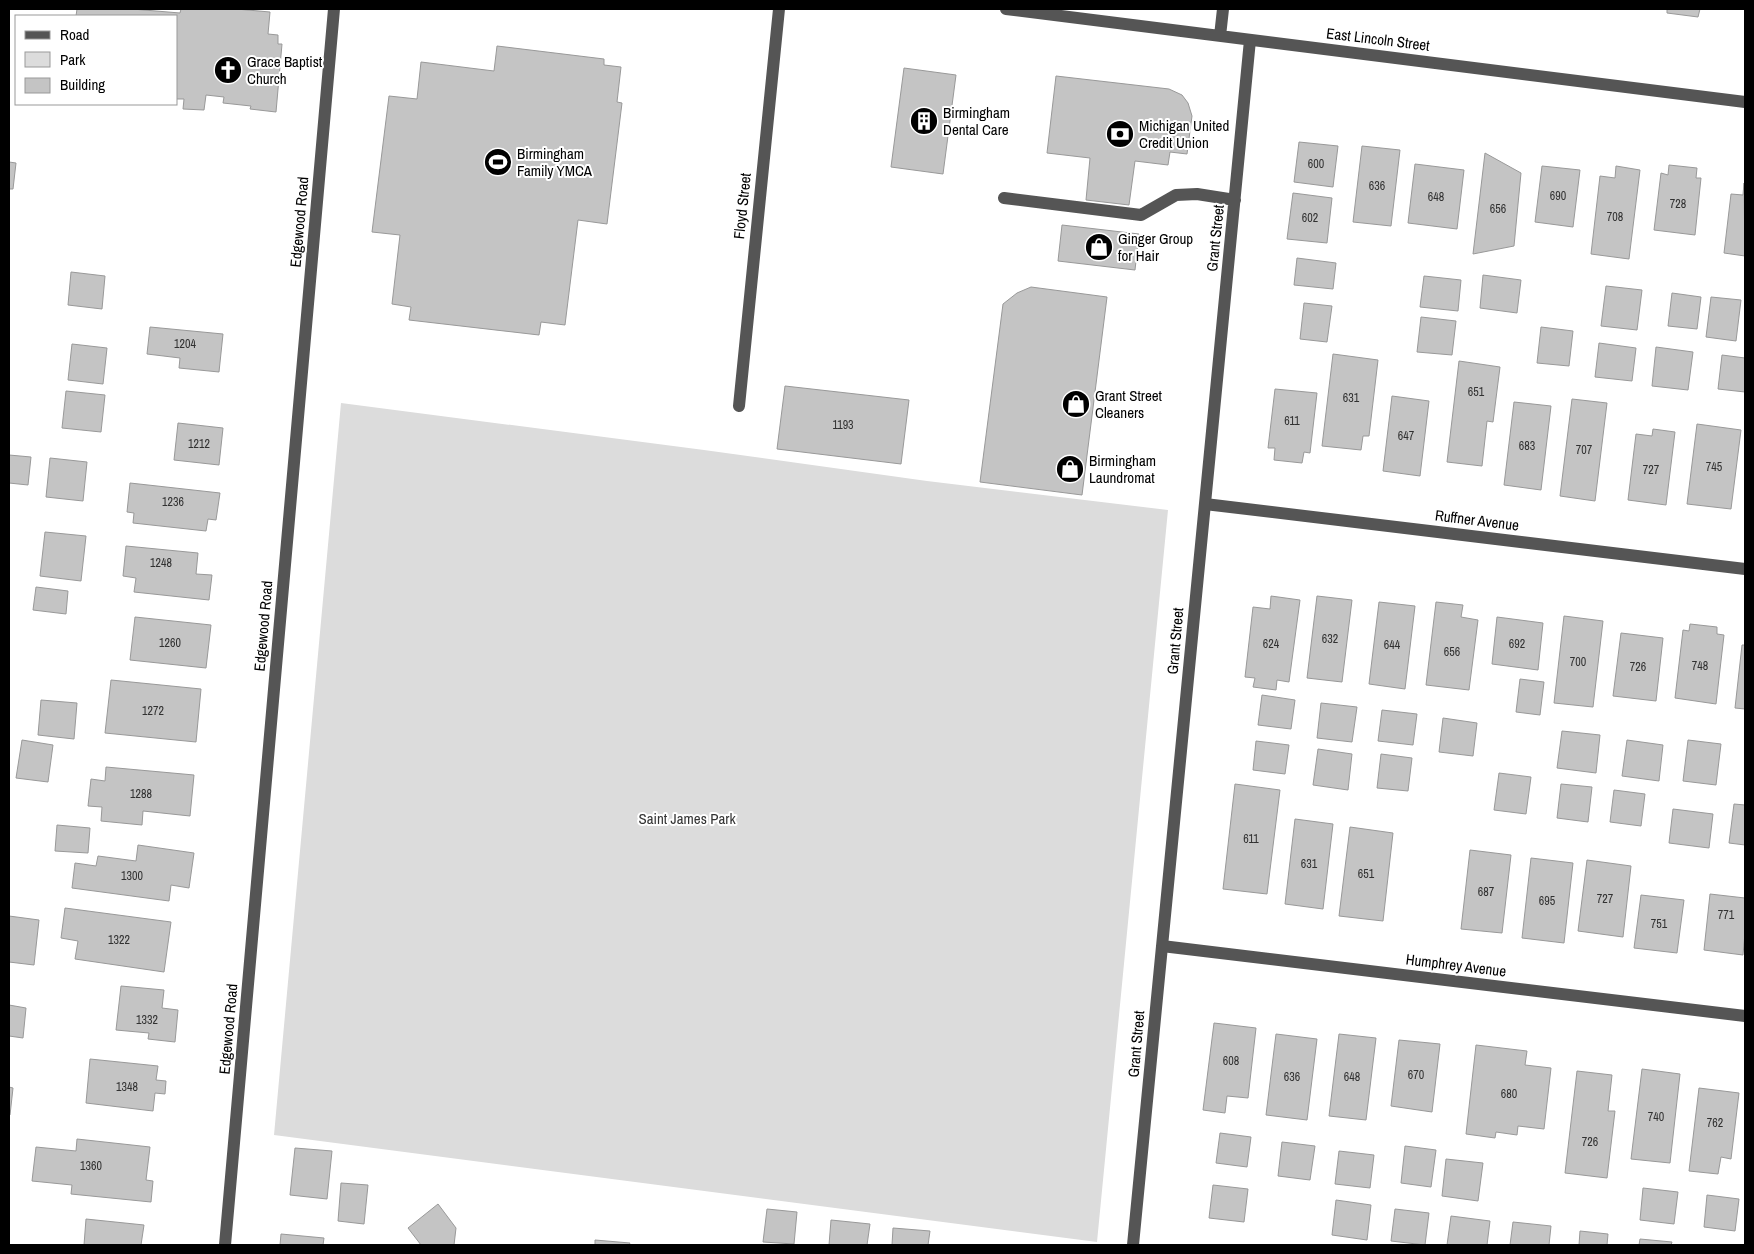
<svg xmlns="http://www.w3.org/2000/svg" width="1754" height="1254" font-family="'Archivo Narrow',sans-serif">
  <rect width="100%" height="100%" fill="#fff"/>
  <path fill="#dcdcdc" d="M341 403 704 450 927 481 1168 510 1097 1242 274 1135Z"/>
  <path fill="#c4c4c4" stroke="#999" d="M77 9H132L180 13 181 9H236L270 12 268 34 278 35V44H282L276 112 250 109 251 106 223 103 224 97 206 95 204 110 183 109 184 99H176V16H76Z
    M1667 9H1700L1698 17 1667 13Z
    M497 46 604 59V65L621 67 617 102 622 103 607 224 578 220 565 325 541 322 539 335 409 320 411 307 392 304 400 235 372 232 389 96 417 99 421 62 494 71Z
    M904 68 956 75 943 174 891 167Z
    M1056 76 1169 89 1182 95 1188 103 1192 116 1187 154 1170 152 1168 165 1135 161 1129 205 1086 200 1090 158 1047 153Z
    M1299 142 1338 146 1333 187 1294 182Z
    M1362 146 1400 150 1391 226 1353 222Z
    M1485 153 1521 173 1514 246 1473 254Z
    M9 162 16 163 13 189H9Z
    M1415 164 1464 170 1457 229 1408 223Z
    M1669 165 1697 168 1696 178H1701L1695 235 1654 230 1661 173 1668 175Z
    M1542 166 1580 170 1573 227 1535 222Z
    M1616 166 1640 170 1629 259 1591 254 1600 176 1615 178Z
    M1744 183 1745 256 1724 253 1731 194 1743 195Z
    M1293 193 1332 198 1327 243 1287 239Z
    M1062 225 1139 234 1135 270 1058 261Z
    M1297 258 1336 263 1333 289 1294 285Z
    M71 272 105 276 102 309 68 305Z
    M1483 275 1521 280 1517 313 1480 308Z
    M1424 276 1461 280 1458 311 1420 307Z
    M1606 286 1642 290 1637 330 1601 326Z
    M1031 287 1107 297 1082 495 980 482 1003 304 1017 293Z
    M1672 293 1701 297 1697 329 1668 326Z
    M1711 297 1741 300 1736 341 1706 337Z
    M1304 303 1332 306 1327 342 1300 339Z
    M1421 317 1456 321 1452 355 1417 352Z
    M150 327 223 334 219 372 179 368 180 358 147 354Z
    M1541 327 1573 331 1569 366 1537 363Z
    M1599 343 1636 348 1632 381 1595 377Z
    M72 344 107 348 103 384 68 380Z
    M1656 347 1693 352 1688 390 1652 386Z
    M1333 354 1378 360 1369 436H1363L1361 450 1322 446Z
    M1722 355 1745 358V392L1718 389Z
    M1459 361 1500 367 1493 422 1487 421 1482 466 1447 462Z
    M785 386 909 400 901 464 777 449Z
    M1275 389 1317 393 1310 453 1304 452 1302 463 1274 460 1275 448H1268Z
    M66 391 105 395 101 432 62 428Z
    M1392 396 1429 401 1420 476 1383 471Z
    M1572 399 1607 403 1595 501 1560 496Z
    M1514 402 1551 406 1541 490 1504 485Z
    M178 423 223 428 219 465 174 460Z
    M1697 424 1741 430 1731 509 1687 504Z
    M1653 429 1675 432 1666 505 1628 500 1636 434 1652 436Z
    M9 455 31 457 28 485 9 483Z
    M50 458 87 462 83 501 46 497Z
    M130 483 220 493 216 520 208 519 206 531 133 523 134 513 127 512Z
    M45 532 86 536 81 581 40 576Z
    M126 546 198 553 196 574 212 575 209 600 134 592 136 578 123 576Z
    M36 587 68 591 66 614 33 610Z
    M1271 596 1300 600 1289 682 1277 680 1276 690 1253 687 1255 678 1245 677 1253 607 1270 609Z
    M1317 596 1352 600 1342 682 1307 678Z
    M1379 602 1415 606 1405 689 1369 684Z
    M1436 602 1463 605 1461 617 1478 620 1469 690 1426 685Z
    M1564 616 1603 621 1593 707 1554 703Z
    M135 617 211 625 206 668 130 660Z
    M1497 617 1543 623 1538 670 1492 664Z
    M1690 624 1717 627V634L1724 635 1716 704 1675 698 1683 630 1689 631Z
    M1621 633 1663 638 1656 701 1613 696Z
    M1742 645H1745V709L1735 708Z
    M1520 679 1544 682 1540 715 1516 712Z
    M111 680 201 689 196 742 105 733Z
    M1262 695 1295 700 1291 729 1258 725Z
    M41 700 77 703 74 739 38 735Z
    M1321 703 1357 707 1352 742 1317 738Z
    M1382 710 1417 714 1413 745 1378 741Z
    M1443 718 1477 723 1473 756 1439 752Z
    M1562 731 1600 735 1596 773 1557 768Z
    M22 740 53 745 48 782 16 778Z
    M1627 740 1663 745 1659 781 1622 776Z
    M1688 740 1721 744 1716 785 1683 781Z
    M1256 741 1289 745 1285 774 1253 770Z
    M1318 749 1352 754 1348 790 1313 785Z
    M1381 754 1412 758 1408 791 1377 788Z
    M106 767 194 775 190 816 143 811 142 825 101 821 102 807 88 806 91 779 105 781Z
    M1499 773 1531 777 1526 814 1494 810Z
    M1235 784 1280 790 1267 894 1223 889Z
    M1561 784 1592 787 1588 822 1557 818Z
    M1614 790 1645 794 1641 826 1610 822Z
    M1734 804 1745 805V845L1729 843Z
    M1673 809 1713 814 1709 848 1669 843Z
    M1295 819 1333 824 1323 909 1285 904Z
    M57 825 90 828 88 853 55 851Z
    M1350 827 1393 833 1383 921 1339 916Z
    M138 845 194 853 189 888 171 885 169 901 72 888 75 863 96 866 98 856 136 861Z
    M1470 850 1511 855 1502 933 1461 929Z
    M1531 858 1573 863 1564 943 1522 938Z
    M1587 860 1631 866 1623 937 1578 931Z
    M1710 894 1745 898V933L1743 955 1704 950Z
    M1641 895 1684 900 1677 953 1634 948Z
    M65 908 171 922 164 972 75 959 78 941 61 938Z
    M9 916 39 920 34 965 9 962Z
    M121 986 164 990 162 1008 178 1010 175 1042 148 1039 149 1033 116 1030Z
    M9 1005 26 1008 23 1038 9 1036Z
    M1214 1023 1256 1028 1248 1098 1227 1096 1225 1113 1203 1110Z
    M1276 1034 1317 1039 1307 1120 1266 1115Z
    M1339 1034 1376 1038 1366 1120 1329 1116Z
    M1399 1040 1440 1044 1432 1112 1391 1106Z
    M1476 1045 1527 1051 1525 1065 1551 1068 1544 1129 1518 1126 1517 1135 1496 1132 1495 1138 1466 1134Z
    M90 1059 158 1066 156 1080 166 1081 165 1094 155 1093 153 1111 86 1103Z
    M1642 1069 1680 1074 1670 1163 1631 1159Z
    M1577 1071 1612 1075 1608 1111H1615L1607 1178 1565 1173Z
    M9 1087 13 1088 10 1115 9 1114Z
    M1699 1088 1739 1093 1731 1159 1721 1157 1718 1174 1689 1171Z
    M1220 1133 1251 1137 1247 1167 1216 1163Z
    M77 1139 150 1147 146 1180 153 1181 151 1202 71 1194 72 1185 32 1181 36 1147 76 1151Z
    M1282 1142 1315 1146 1310 1180 1278 1176Z
    M1405 1146 1436 1150 1431 1187 1401 1183Z
    M295 1148 332 1151 327 1199 290 1195Z
    M1339 1151 1374 1155 1370 1188 1335 1184Z
    M1446 1159 1483 1163 1478 1201 1442 1196Z
    M341 1183 368 1185 364 1224 338 1221Z
    M1213 1185 1248 1189 1244 1222 1209 1218Z
    M1643 1188 1678 1192 1674 1224 1640 1220Z
    M1707 1195 1739 1199 1735 1231 1704 1227Z
    M1336 1200 1371 1205 1367 1240 1332 1235Z
    M438 1204 456 1228 454 1245H421L408 1228Z
    M767 1209 797 1212 794 1244 763 1242Z
    M1395 1209 1429 1213 1425 1245 1391 1241Z
    M1451 1216 1490 1221 1487 1245H1447Z
    M86 1219 144 1225 141 1245H84Z
    M831 1220 870 1224 867 1245H829Z
    M1513 1222 1551 1226 1549 1245H1510Z
    M893 1228 930 1231 928 1245H892Z
    M1580 1231 1608 1234 1607 1245H1579Z
    M281 1234 324 1238 323 1245H280Z
    M1640 1239 1672 1242 1671 1245H1639Z
    M595 1240 630 1243 629 1245H595Z"/>
  <g fill="none" stroke-linecap="round" stroke-linejoin="round">
    <path stroke="#555" stroke-width="12" d="M1006 9 1745 102
      M1220 36 1223 9
      M1004 198 1141 215 1176 195 1197 194 1235 200
      M739 406 779 9
      M1205 504 1745 569
      M1162 946 1745 1016
      M225 1245 334 9
      M1133 1245 1250 40"/>
  </g>
  <defs>
    <symbol id="church-disc" viewBox="-11 -11 22 22"><circle r="9.5" fill="#000" stroke="#fff"/><path d="M-1.2-6h2.4v3.5h3.3v2.4h-3.3V6h-2.4V-.1h-3.3v-2.4h3.3Z" fill="#fff"/></symbol>
    <symbol id="building-disc" viewBox="-11 -11 22 22"><circle r="9.5" fill="#000" stroke="#fff"/><path d="M-4-6H4V6H1V3H-1V6H-4ZM-2.5-4.3h1.7v1.8h-1.7ZM.8-4.3h1.7v1.8H.8ZM-2.5-1h1.7V.8h-1.7ZM.8-1h1.7V.8H.8Z" fill="#fff"/></symbol>
    <symbol id="bank-disc" viewBox="-11 -11 22 22"><circle r="9.5" fill="#000" stroke="#fff"/><path d="M-6-4H6V4H-6ZM0-2.3a2.3 2.3 0 1 0 0 4.6a2.3 2.3 0 1 0 0-4.6Z" fill="#fff"/></symbol>
    <symbol id="stadium-disc" viewBox="-11 -11 22 22"><circle r="9.5" fill="#000" stroke="#fff"/><path d="M0-5a6.5 5 0 1 0 0 10a6.5 5 0 1 0 0-10ZM-3.5-1.8h7v3.6h-7Z" fill="#fff"/></symbol>
    <symbol id="shop-disc" viewBox="-11 -11 22 22"><circle r="9.5" fill="#000" stroke="#fff"/><path d="M-5-2.5h2.3a2.7 3.5 0 0 1 5.4 0H5L5.5 6h-11ZM-1.5-2.5h3a1.5 2.3 0 0 0-3 0Z" fill="#fff"/></symbol>
  </defs>
  <g fill-rule="evenodd">
    <use href="#church-disc" x="212" y="54" width="32" height="32"/>
    <use href="#building-disc" x="908" y="105" width="32" height="32"/>
    <use href="#bank-disc" x="1104" y="118" width="32" height="32"/>
    <use href="#stadium-disc" x="482" y="146" width="32" height="32"/>
    <use href="#shop-disc" x="1083" y="231" width="32" height="32"/>
    <use href="#shop-disc" x="1060" y="388" width="32" height="32"/>
    <use href="#shop-disc" x="1054" y="453" width="32" height="32"/>
  </g>
  <g text-anchor="middle" dominant-baseline="central" stroke-width="4" stroke-linejoin="round" paint-order="stroke">
    <g font-size="12" fill="#313131">
      <text x="1316" y="164">600</text>
      <text x="1377" y="186">636</text>
      <text x="1558" y="196">690</text>
      <text x="1436" y="197">648</text>
      <text x="1678" y="204">728</text>
      <text x="1498" y="209">656</text>
      <text x="1615" y="217">708</text>
      <text x="1310" y="218">602</text>
      <text x="185" y="344">1204</text>
      <text x="1476" y="392">651</text>
      <text x="1351" y="398">631</text>
      <text x="1292" y="421">611</text>
      <text x="843" y="425">1193</text>
      <text x="1406" y="436">647</text>
      <text x="199" y="444">1212</text>
      <text x="1527" y="446">683</text>
      <text x="1584" y="450">707</text>
      <text x="1714" y="467">745</text>
      <text x="1651" y="470">727</text>
      <text x="173" y="502">1236</text>
      <text x="161" y="563">1248</text>
      <text x="1330" y="639">632</text>
      <text x="170" y="643">1260</text>
      <text x="1271" y="644">624</text>
      <text x="1517" y="644">692</text>
      <text x="1392" y="645">644</text>
      <text x="1452" y="652">656</text>
      <text x="1578" y="662">700</text>
      <text x="1700" y="666">748</text>
      <text x="1638" y="667">726</text>
      <text x="153" y="711">1272</text>
      <text x="141" y="794">1288</text>
      <text x="1251" y="839">611</text>
      <text x="1309" y="864">631</text>
      <text x="1366" y="874">651</text>
      <text x="132" y="876">1300</text>
      <text x="1486" y="892">687</text>
      <text x="1605" y="899">727</text>
      <text x="1547" y="901">695</text>
      <text x="1726" y="915">771</text>
      <text x="1659" y="924">751</text>
      <text x="119" y="940">1322</text>
      <text x="147" y="1020">1332</text>
      <text x="1231" y="1061">608</text>
      <text x="1416" y="1075">670</text>
      <text x="1292" y="1077">636</text>
      <text x="1352" y="1077">648</text>
      <text x="127" y="1087">1348</text>
      <text x="1509" y="1094">680</text>
      <text x="1656" y="1117">740</text>
      <text x="1715" y="1123">762</text>
      <text x="1590" y="1142">726</text>
      <text x="91" y="1166">1360</text>
    </g>
    <g font-size="15" fill="#000" stroke="#fff">
      <text transform="translate(1378 39) rotate(7)">East Lincoln Street</text>
      <text transform="translate(742 206) rotate(-84)">Floyd Street</text>
      <text transform="translate(299 222) rotate(-85)">Edgewood Road</text>
      <text transform="translate(1215 238) rotate(-84)">Grant Street</text>
      <text transform="translate(1477 520) rotate(7)">Ruffner Avenue</text>
      <text transform="translate(263 626) rotate(-85)">Edgewood Road</text>
      <text transform="translate(1175 641) rotate(-85)">Grant Street</text>
      <text transform="translate(1456 965) rotate(7)">Humphrey Avenue</text>
      <text transform="translate(228 1029) rotate(-85)">Edgewood Road</text>
      <text transform="translate(1136 1044) rotate(-85)">Grant Street</text>
    </g>
    <g font-size="15" fill="#000" stroke="#fff" text-anchor="start">
      <text x="247" y="61">Grace Baptist<tspan x="247" dy="17">Church</tspan></text>
      <text x="943" y="112">Birmingham<tspan x="943" dy="17">Dental Care</tspan></text>
      <text x="1139" y="125">Michigan United<tspan x="1139" dy="17">Credit Union</tspan></text>
      <text x="517" y="153">Birmingham<tspan x="517" dy="17">Family YMCA</tspan></text>
      <text x="1118" y="238">Ginger Group<tspan x="1118" dy="17">for Hair</tspan></text>
      <text x="1095" y="395">Grant Street<tspan x="1095" dy="17">Cleaners</tspan></text>
      <text x="1089" y="460">Birmingham<tspan x="1089" dy="17">Laundromat</tspan></text>
    </g>
    <g font-size="15" fill="#333" stroke="#fff">
      <text x="687" y="818">Saint James Park</text>
    </g>
  </g>
  <rect width="1754" height="1254" fill="none" stroke="#000000" stroke-width="20"/>
  <rect x="15" y="15" width="162" height="90" fill="#ffffff" stroke="#999999"/>
  <rect x="25" y="31" width="25" height="8" fill="#555555" stroke="#999999"/>
  <text x="60" y="40" font-size="15" fill="#000000">Road</text>
  <rect x="25" y="52" width="25" height="15" fill="#dcdcdc" stroke="#999999"/>
  <text x="60" y="65" font-size="15" fill="#000000">Park</text>
  <rect x="25" y="78" width="25" height="15" fill="#c4c4c4" stroke="#999999"/>
  <text x="60" y="90" font-size="15" fill="#000000">Building</text>
</svg>
